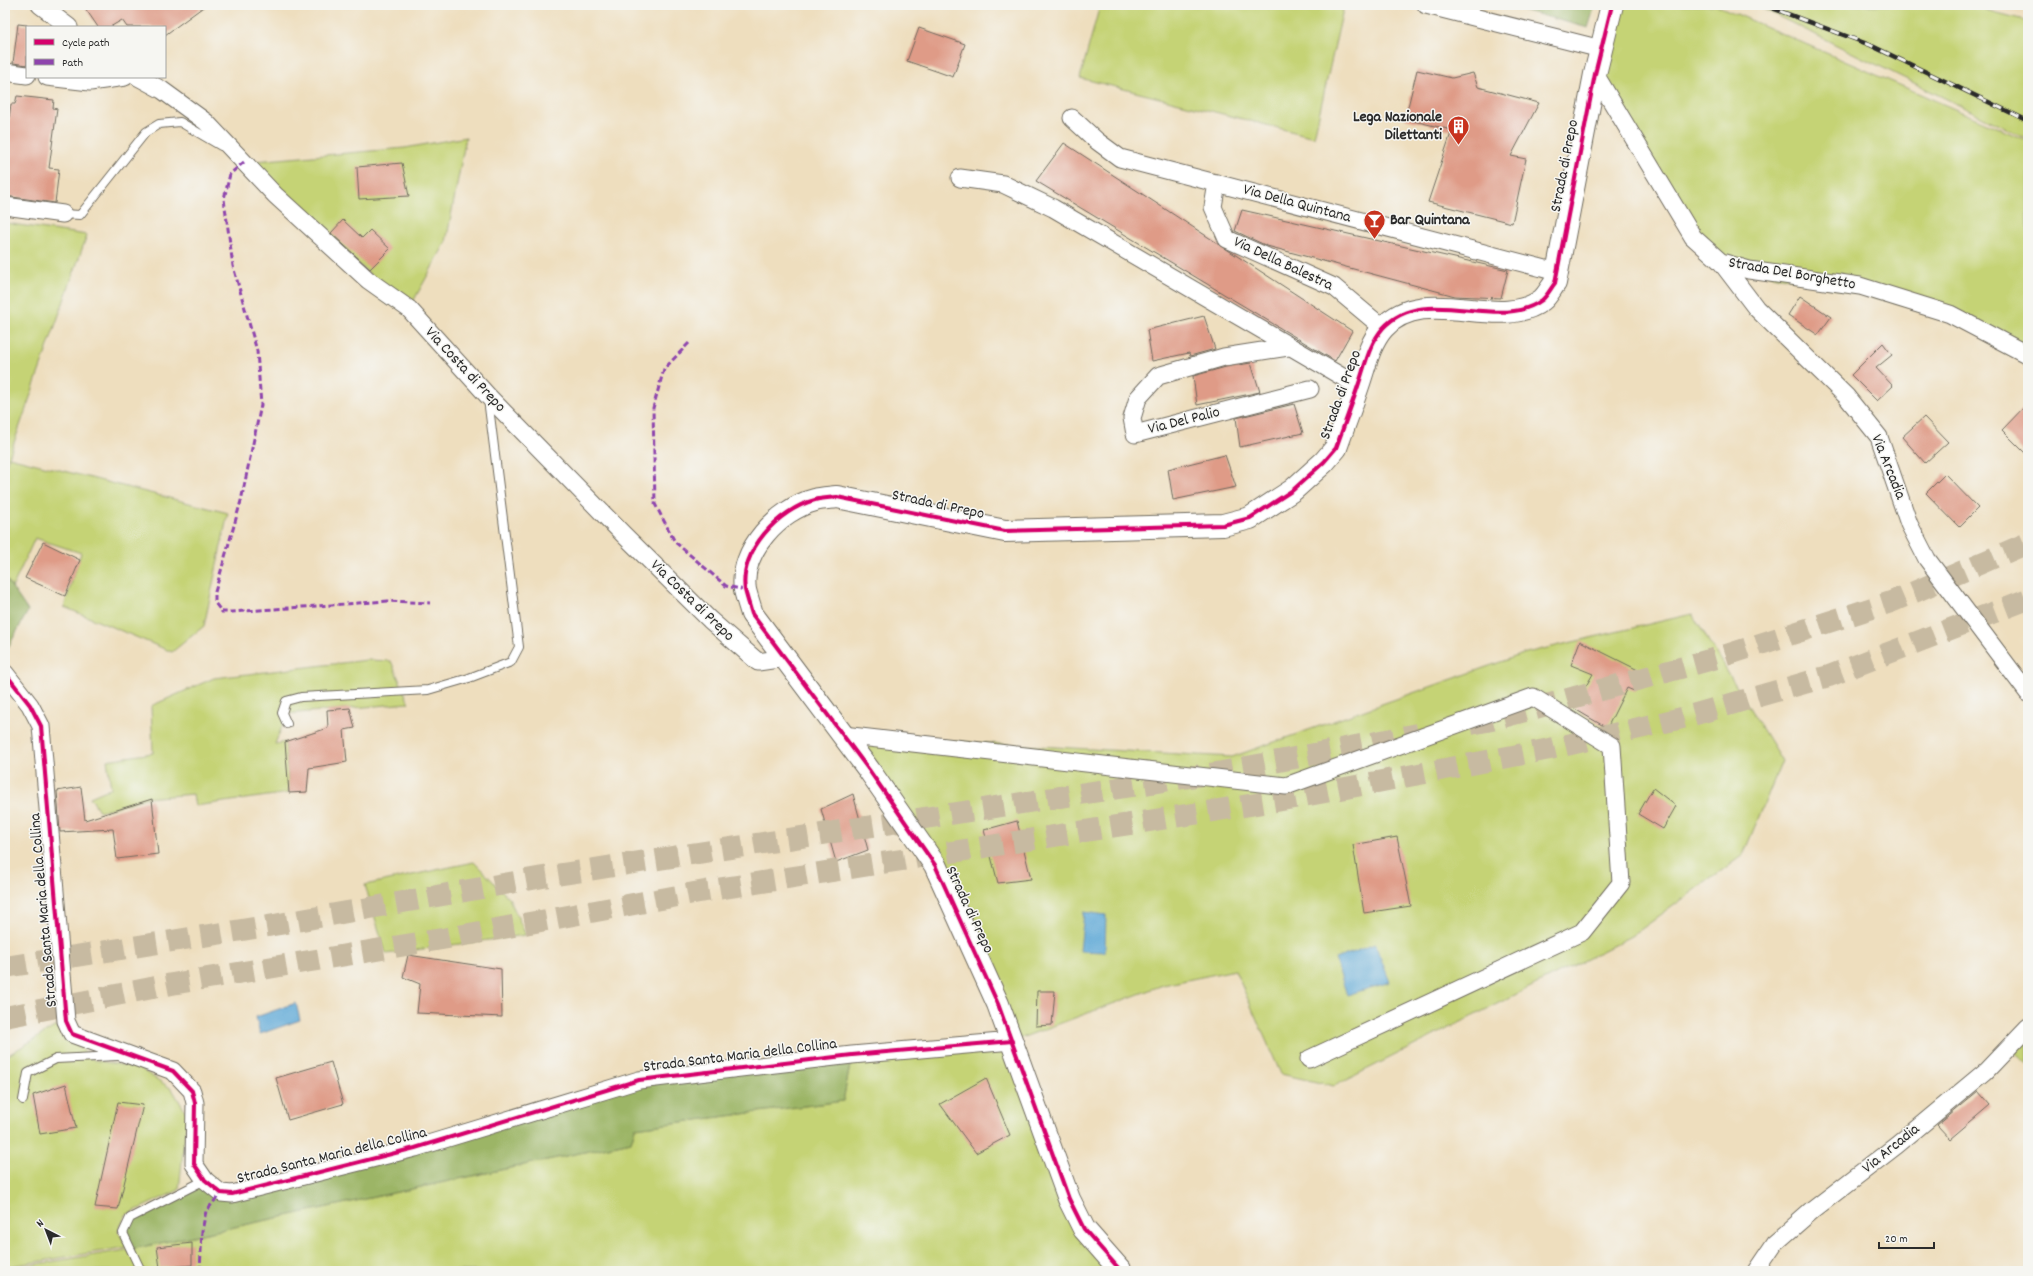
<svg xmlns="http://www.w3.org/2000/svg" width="2033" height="1276" font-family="Dekko,sans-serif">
  <rect width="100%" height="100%" fill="#f6f6f2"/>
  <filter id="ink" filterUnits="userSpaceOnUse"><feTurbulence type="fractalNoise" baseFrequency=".025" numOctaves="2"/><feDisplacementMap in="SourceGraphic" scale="8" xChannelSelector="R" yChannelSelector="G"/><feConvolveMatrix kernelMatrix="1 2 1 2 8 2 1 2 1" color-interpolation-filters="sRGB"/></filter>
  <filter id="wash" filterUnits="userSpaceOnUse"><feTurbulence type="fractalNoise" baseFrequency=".012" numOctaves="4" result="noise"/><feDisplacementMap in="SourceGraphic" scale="16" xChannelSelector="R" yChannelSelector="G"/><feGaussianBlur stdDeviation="0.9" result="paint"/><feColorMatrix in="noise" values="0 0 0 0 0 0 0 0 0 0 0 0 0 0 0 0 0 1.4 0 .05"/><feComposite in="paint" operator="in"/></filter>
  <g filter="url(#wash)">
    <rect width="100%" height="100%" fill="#eedebe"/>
    <path fill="#c5d374" stroke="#787f50" d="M1100 5H1344L1314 137 1080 78Z
      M1612 5H1716L2028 141V362L1950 314 1749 270 1693 237 1595 74Z
      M1755 5H1979L1986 10 2028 21V139Z
      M466 137 446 242 409 309 244 162 405 148Z
      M5 223 87 235 9 457 228 513 204 626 172 652 64 607 81 553 35 538 12 588 5 577V466L9 457 5 458Z
      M1692 614 1782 761 1743 855 1632 936 1334 1086 1281 1074 1235 970 1163 985 1013 1041 1069 1199 1121 1271H5V1269L132 1249 631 1142 635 1128 843 1101 852 1055 1012 1041 935 865 843 735 1232 757 1526 653Z
      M367 660 391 661 409 703 287 714 275 744 285 742 289 793 195 806 193 794 145 798 100 812 90 797 111 788 107 760 153 753 151 706 214 678Z
      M474 862 509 898 526 935 386 954 365 885Z
      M56 1026 94 1060 139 1068 172 1089 187 1114 179 1190 126 1215 118 1231 127 1247 5 1267V1057Z
      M2028 1035V1064L2014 1053Z"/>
    <path fill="#9cb566" stroke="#647048" d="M1504 5H1595L1588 28Z
      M5 577 28 611 5 653Z
      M852 1055 843 1101 635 1128 631 1142 132 1249 123 1233 130 1218 205 1180 221 1193 639 1080Z"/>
    <path fill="#5ea9d7" stroke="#446a81" d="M1084 912 1106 915 1105 952 1080 951Z
      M1375 944 1390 982 1347 995 1335 959Z
      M296 1003 300 1020 260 1034 256 1017Z"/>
    <g id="blocks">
      <path fill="#df9b87" d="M83 5H206L165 35V27H127L122 20 110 27H98Z
        M18 24 27 25V65L13 63Z
        M919 28 965 44 953 77 907 61Z
        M1417 70 1452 78 1473 73 1478 87 1539 103 1511 156 1526 159 1512 223 1428 202 1452 130 1405 119Z
        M17 96 54 100 53 108 57 109 49 168 59 169 55 203 5 196V146L11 104H15Z
        M1064 143 1352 331 1335 361 1036 181Z
        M402 163 409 196 359 199 357 167Z
        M1242 210 1508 270 1501 298 1455 296 1267 246 1235 231Z
        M343 220 362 238 370 230 390 249 370 269 331 233Z
        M1800 296 1831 317 1818 335 1788 315Z
        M1204 316 1215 349 1190 356 1189 353 1152 361 1147 330Z
        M1883 343 1892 355 1876 368 1893 386 1877 401 1851 375Z
        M1251 363 1260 392 1197 405 1193 376 1226 367Z
        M2028 403V456L2002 430Z
        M1294 404 1303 433 1240 447 1236 418Z
        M1924 417 1948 442 1925 463 1902 437Z
        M1225 455 1236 487 1173 500 1168 469Z
        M1945 474 1978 508 1959 527 1926 493Z
        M43 542 80 560 65 596 25 578Z
        M1580 641 1646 674 1634 691 1627 688 1607 728 1573 708 1593 674 1571 665Z
        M350 708 355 728 344 730 347 762 309 768 307 792 289 793 285 742 328 728 327 710Z
        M81 787 85 820 152 799 158 854 117 859 113 829 60 832 57 791Z
        M1653 788 1676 806 1663 829 1638 814Z
        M853 794 868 850 836 862 821 809Z
        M1017 821 1031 879 998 883 984 830Z
        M1397 837 1411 906 1364 913 1353 845Z
        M408 955 501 969 502 1017 417 1013 420 984 403 977Z
        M1037 991H1055L1052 1025 1036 1026Z
        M331 1062 343 1104 288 1120 276 1078Z
        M986 1078 1010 1135 976 1153 940 1104Z
        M66 1084 76 1128 40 1134 33 1095Z
        M1978 1091 1990 1105 1950 1139 1937 1125Z
        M118 1102 143 1105 118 1209 95 1207Z
        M192 1243V1265L160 1268 157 1247Z"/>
    </g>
  </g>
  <g filter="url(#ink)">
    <use href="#blocks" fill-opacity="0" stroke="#6f6a5e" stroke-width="1"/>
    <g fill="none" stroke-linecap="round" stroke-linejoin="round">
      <path stroke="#c7baa1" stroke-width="22" stroke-dasharray="22 11" stroke-linecap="butt" d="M1471 724 1492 720 1720 657 1891 602 2028 543
        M5 967 274 925 543 877 1222 772 1418 734
        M5 1017 172 984 442 939 705 891 1288 799 1550 749 1682 718 1829 676 2028 599"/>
      <defs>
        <path id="lane" d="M63 214 80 215 146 132 159 124 180 122 221 146
          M287 724 282 713 286 701 301 697 428 690 469 678 511 662 519 647 488 399
          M23 1100 28 1073 56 1059 117 1056
          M141 1271 123 1233 130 1218 205 1180"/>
        <path id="street" d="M40 5 69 27
          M1426 5 1601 49
          M5 72 27 75
          M1595 74 1693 237 1721 262 1749 270 1860 286 1950 314 2028 355
          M47 77 90 82 125 77
          M138 77 162 90 206 122 275 195 368 280 409 309 488 396 624 535 710 620 758 662 785 658
          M1072 118 1097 141 1120 158 1557 272
          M960 178 1003 184 1053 208 1358 386
          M1217 183 1213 207 1227 239 1334 287 1383 328
          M5 206 63 214
          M1721 262 1756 308 1846 396 1879 437 1909 524 1927 559 2028 693
          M1288 347 1224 357 1158 376 1138 398 1132 418 1135 434 1310 389
          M5 673 30 705 41 726 66 1021 72 1034 173 1071 192 1091 195 1103 194 1164 205 1180 221 1193 232 1194 415 1148 639 1080 852 1055 1012 1041
          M843 735 1286 786 1533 697 1612 746 1621 883 1582 932 1309 1059
          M1756 1271 1775 1243 1814 1209 1897 1145 1986 1071 2028 1027"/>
        <path id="secondary" d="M1121 1271 1084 1229 1069 1199 998 1004 935 865 869 770 752 614C750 607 747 598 745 590 739 551 779 509 815 500 822 498 830 498 837 497L1005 531 1223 525 1250 518 1293 490 1324 462 1336 448C1343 428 1351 407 1358 386 1365 366 1369 344 1383 328 1425 282 1498 333 1542 300 1547 296 1551 288 1555 283L1595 74 1612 5"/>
      </defs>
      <use href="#lane" stroke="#6f6a5e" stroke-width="10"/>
      <use href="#street" stroke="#6f6a5e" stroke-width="19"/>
      <use href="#secondary" stroke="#6f6a5e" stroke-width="24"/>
      <use href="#lane" stroke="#fff" stroke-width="8"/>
      <use href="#street" stroke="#fff" stroke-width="17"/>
      <use href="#secondary" stroke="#fff" stroke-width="22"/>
      <defs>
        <path id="rail" d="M1764 5 1870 45 2028 121"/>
      </defs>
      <use href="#rail" stroke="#2b2b2b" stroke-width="4.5"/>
      <use href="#rail" stroke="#f6f6f2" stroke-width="3" stroke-dasharray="9" stroke-linecap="butt"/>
      <path stroke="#8e44ad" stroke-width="3" stroke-dasharray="6 3" stroke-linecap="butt" d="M244 162 230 174 224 199 233 266 257 351 261 405 241 501 215 592V603L222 612H231L388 601 430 603
        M689 343 664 369 653 408 655 504 675 542 726 586 745 590
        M200 1271 202 1231 206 1211 221 1193"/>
      <defs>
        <path id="cycleway" d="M5 673 30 705 41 726 66 1021 72 1034 173 1071 192 1091 195 1103 194 1164 205 1180 221 1193 232 1194 415 1148 639 1080 852 1055 1012 1041
          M1121 1271 1084 1229 1069 1199 998 1004 935 865 869 770 752 614C750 607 747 598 745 590 739 551 779 509 815 500 822 498 830 498 837 497L1005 531 1223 525 1250 518 1293 490 1324 462 1336 448C1343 428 1351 407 1358 386 1365 366 1369 344 1383 328 1425 282 1498 333 1542 300 1547 296 1551 288 1555 283L1595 74 1612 5"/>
      </defs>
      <use href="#cycleway" stroke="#f6f6f2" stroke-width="6"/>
      <use href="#cycleway" stroke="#d6006c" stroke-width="4"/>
    </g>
  </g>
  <defs>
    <symbol id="building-pin" viewBox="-11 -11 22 30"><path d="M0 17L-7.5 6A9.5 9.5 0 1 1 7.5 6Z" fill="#c8321e" stroke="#f6f6f2"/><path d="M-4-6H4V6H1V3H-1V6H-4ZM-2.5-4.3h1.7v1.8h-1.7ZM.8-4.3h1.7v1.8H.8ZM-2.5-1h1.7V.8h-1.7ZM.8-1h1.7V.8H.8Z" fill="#fff"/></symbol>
    <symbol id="bar-pin" viewBox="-11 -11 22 30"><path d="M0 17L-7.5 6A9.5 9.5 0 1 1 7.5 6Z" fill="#c8321e" stroke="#f6f6f2"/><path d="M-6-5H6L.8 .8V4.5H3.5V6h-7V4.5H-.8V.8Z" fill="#fff"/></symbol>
  </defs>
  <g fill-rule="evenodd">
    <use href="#building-pin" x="1446" y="114" width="25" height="34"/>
    <use href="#bar-pin" x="1362" y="208" width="25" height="34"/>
  </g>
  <g text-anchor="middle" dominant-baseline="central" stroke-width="3" stroke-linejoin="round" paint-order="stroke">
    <g font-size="16" font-weight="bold" fill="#2b2b2b" stroke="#f6f6f2" text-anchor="end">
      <text x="1442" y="117">Lega Nazionale<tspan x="1442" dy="18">Dilettanti</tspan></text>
      <text x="1390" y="220" text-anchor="start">Bar Quintana</text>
    </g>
    <g font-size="16" fill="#2b2b2b" stroke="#f6f6f2">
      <text transform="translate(1565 166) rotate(-79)">Strada di Prepo</text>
      <text transform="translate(1297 204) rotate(15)">Via Della Quintana</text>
      <text transform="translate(1283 264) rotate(25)">Via Della Balestra</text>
      <text transform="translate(1792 274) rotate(10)">Strada Del Borghetto</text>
      <text transform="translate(465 370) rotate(47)">Via Costa di Prepo</text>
      <text transform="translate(1341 395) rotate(-70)">Strada di Prepo</text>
      <text transform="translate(1184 421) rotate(-14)">Via Del Palio</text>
      <text transform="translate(1888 467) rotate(68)">Via Arcadia</text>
      <text transform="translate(938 505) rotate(12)">Strada di Prepo</text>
      <text transform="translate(692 601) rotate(44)">Via Costa di Prepo</text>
      <text transform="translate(44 910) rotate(-95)">Strada Santa Maria della Collina</text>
      <text transform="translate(969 910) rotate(65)">Strada di Prepo</text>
      <text transform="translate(740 1056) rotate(-7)">Strada Santa Maria della Collina</text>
      <text transform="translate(1891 1149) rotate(-39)">Via Arcadia</text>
      <text transform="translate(332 1156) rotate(-14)">Strada Santa Maria della Collina</text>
    </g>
  </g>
  <rect width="2033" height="1276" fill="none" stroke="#f6f6f2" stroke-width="20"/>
  <rect x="26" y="26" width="140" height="52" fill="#f6f6f2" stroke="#a5a5a2"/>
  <rect x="34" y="39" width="20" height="6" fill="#d6006c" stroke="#a5a5a2"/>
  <text x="62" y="46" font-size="12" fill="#2b2b2b">Cycle path</text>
  <rect x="34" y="59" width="20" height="6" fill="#8e44ad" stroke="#a5a5a2"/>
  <text x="62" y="66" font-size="12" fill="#2b2b2b">Path</text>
  <g transform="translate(46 1230) rotate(318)" stroke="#f6f6f2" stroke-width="3" paint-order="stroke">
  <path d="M0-3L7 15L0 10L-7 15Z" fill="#2b2b2b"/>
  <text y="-6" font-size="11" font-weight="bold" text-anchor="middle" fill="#2b2b2b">N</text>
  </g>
  <path d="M1879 1242v6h55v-6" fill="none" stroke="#2b2b2b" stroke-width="2"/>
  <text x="1885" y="1242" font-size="12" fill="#2b2b2b" stroke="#f6f6f2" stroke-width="3" paint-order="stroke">20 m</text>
</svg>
